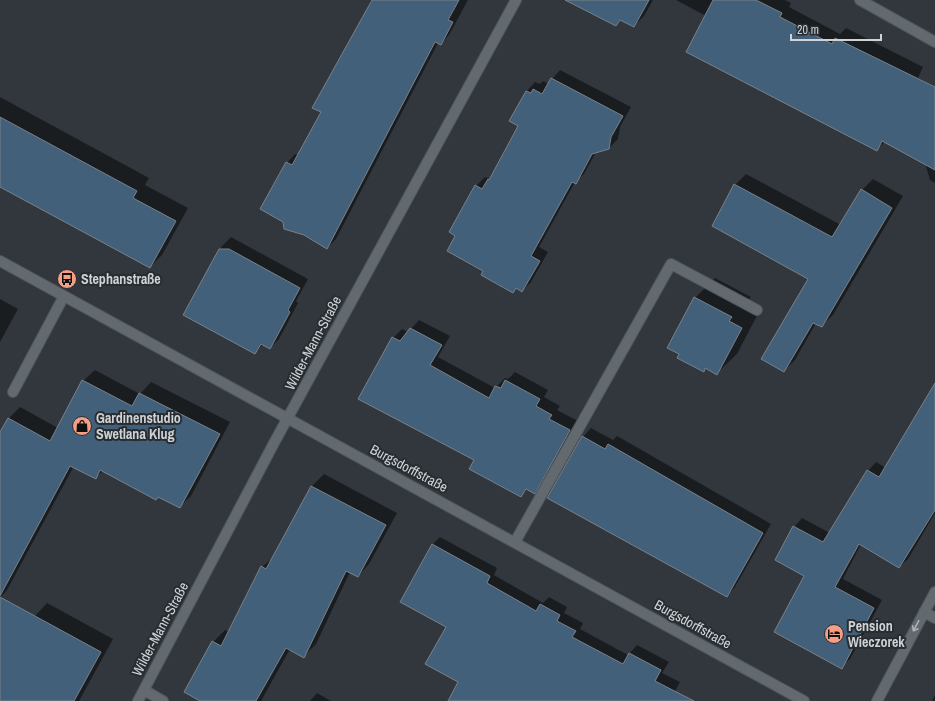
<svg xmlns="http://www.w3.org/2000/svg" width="935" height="701" font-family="'Archivo Narrow',sans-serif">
  <rect width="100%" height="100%" fill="#31373d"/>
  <path fill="#0007" d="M371 0H468L449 35 441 44 438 43 336 239 327 248 287 163 295 154 298 155 322 112 370 7 368 6Z
    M586 0H653L644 16 634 26 621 20 616 25Z
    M676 0H785L791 3 789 7 840 34 846 28 923 67 918 78 935 87V183L930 180 925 163 885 142 877 149 706 16Z
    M560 70 631 107 620 127 618 139 609 148 596 152 584 174 575 182 539 247 548 252 531 282 522 291 517 288 513 292 484 271 456 236 476 186 485 177 489 179 492 176 520 126 511 121 527 91 535 82 540 84 543 81 548 84Z
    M0 97 149 178 145 185 188 208 162 255 150 267 0 186Z
    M746 174 841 225 862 190 873 179 903 196 833 315 821 326 816 323 795 360 784 371 809 279 735 185Z
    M231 237 308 279 296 301 298 303 279 339 270 348 263 344 255 353 185 315 222 246Z
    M715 278 751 297 748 301 761 308 737 354 717 373 706 368 704 370 695 298Z
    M0 299 18 309 0 342Z
    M419 320 450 336 438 357 495 388 505 378 508 379 515 372 548 390 544 397 560 406 557 410 578 421 543 484 535 492 528 489 521 495 475 460 393 338 402 329 408 332Z
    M95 370 140 394 151 382 230 422 191 496 179 507 103 471 96 477 74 466 7 590 0 598V434L8 419 20 407 58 428 83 381Z
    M935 389V513L908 559 899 567 861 544 843 579 882 600 850 659 841 667 806 576 794 527 802 518 830 533 868 471 876 462 886 468Z
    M591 428 613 440 617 436 771 524 735 587 727 596 583 437Z
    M324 474 397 513 369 564 358 576 350 572 316 644 304 656 290 649 261 701H202L213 642 225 630 229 632 262 567 275 556 312 486Z
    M440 537 497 568 494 575 543 603 549 597 567 607 564 613 583 623 580 629 628 655 637 645 669 662 662 673 680 682 670 701H449L459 681 432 545Z
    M47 603 113 639 79 701H0V680L35 616Z
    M317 693 331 701H310Z
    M935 695V701H932Z"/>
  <path fill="#43607b" stroke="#7a8188" d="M372 0H459L448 20 453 22 441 45 435 42 327 249 304 235 284 229 283 222 260 209 286 162 292 165 321 112 312 108Z
    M565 0H649L634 27 620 20 616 26Z
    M713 0H756L782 13 780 17 832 44 835 38 935 87V170L882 141 877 151 686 52Z
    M551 78 623 116 611 137 609 149 592 154 576 184 572 182 531 256 540 261 522 292 516 288 513 293 481 275 483 271 447 251 455 236 449 232 475 185 482 189 488 179 489 180 518 126 509 121 526 91 531 93 533 89 542 94Z
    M0 117 137 191 133 198 176 221 150 268 0 187Z
    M734 184 832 237 861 189 892 208 822 327 813 323 784 372 761 359 808 279 712 226Z
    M219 249H229L300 288 288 310 290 312 270 349 261 344 255 354 183 315Z
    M694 297 732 317 729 321 742 328 717 375 705 368 704 372 677 358 679 354 667 348Z
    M410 328 442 345 430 365 489 398 495 386 501 388 505 380 540 399 536 406 552 415 549 419 570 430 535 494 526 489 521 497 469 469 474 460 358 399 392 337 400 341Z
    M82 380 132 406 139 393 220 434 180 508 158 497 156 500 100 470 96 479 70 466 0 596V432L8 418 50 441Z
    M935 383V510L899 568 859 544 835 587 874 608 842 669 774 632 804 576 775 560 793 526 823 542 867 470 879 477Z
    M582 436 605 449 608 444 763 533 727 597 547 498Z
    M311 486 386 525 358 577 346 571 304 658 286 648 256 701H200L184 692 212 641 221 646 261 566 266 569Z
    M432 544 490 576 487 583 536 611 540 604 560 615 557 621 576 631 572 637 623 664 629 653 661 670 655 681 694 701H448L458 682 425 664 446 627 400 602Z
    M0 597 101 652 74 701H0Z"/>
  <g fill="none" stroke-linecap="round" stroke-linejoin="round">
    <defs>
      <path id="minor" d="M860 0 935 42
        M0 261 804 701
        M13 392 64 296
        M515 542 671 264 757 310
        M924 612 935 618
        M144 690 163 701
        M138 701 274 443 516 0
        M877 701 935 592"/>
    </defs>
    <use href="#minor" stroke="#505459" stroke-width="12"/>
    <use href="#minor" stroke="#62696f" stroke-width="10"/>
  </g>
  <defs><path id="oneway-shaft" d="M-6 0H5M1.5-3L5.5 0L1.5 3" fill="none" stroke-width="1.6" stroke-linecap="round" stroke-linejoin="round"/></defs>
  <use stroke="#aeb3b7" href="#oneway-shaft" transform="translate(916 626) rotate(118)"/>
  <defs>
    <symbol id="bus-disc" viewBox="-11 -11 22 22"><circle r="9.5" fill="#f39f85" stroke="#272d32"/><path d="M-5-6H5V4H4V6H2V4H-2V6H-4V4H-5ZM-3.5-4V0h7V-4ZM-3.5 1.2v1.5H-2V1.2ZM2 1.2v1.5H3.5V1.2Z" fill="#111"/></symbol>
    <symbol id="shop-disc" viewBox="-11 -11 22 22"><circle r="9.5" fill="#f39f85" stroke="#272d32"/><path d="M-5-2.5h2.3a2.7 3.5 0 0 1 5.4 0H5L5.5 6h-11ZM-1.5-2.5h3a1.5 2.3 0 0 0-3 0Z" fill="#111"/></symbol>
    <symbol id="hotel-disc" viewBox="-11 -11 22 22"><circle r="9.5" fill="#f39f85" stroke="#272d32"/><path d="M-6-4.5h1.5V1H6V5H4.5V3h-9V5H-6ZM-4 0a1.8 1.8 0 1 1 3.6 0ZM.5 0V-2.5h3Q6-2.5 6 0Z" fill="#111"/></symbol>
  </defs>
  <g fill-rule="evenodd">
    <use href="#bus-disc" x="56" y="268" width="22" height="22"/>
    <use href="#shop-disc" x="71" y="415" width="22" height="22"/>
    <use href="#hotel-disc" x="823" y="623" width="22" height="22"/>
  </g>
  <g text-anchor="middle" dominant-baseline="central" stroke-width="4" stroke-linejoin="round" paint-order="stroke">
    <g font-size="14" font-weight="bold" fill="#cfd3d6" stroke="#272d32" text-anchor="start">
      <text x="81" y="279">Stephanstraße</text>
      <text x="96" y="418">Gardinenstudio<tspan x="96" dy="16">Swetlana Klug</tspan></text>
      <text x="848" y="626">Pension<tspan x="848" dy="16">Wieczorek</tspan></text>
    </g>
    <g font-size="14" fill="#cfd3d6" stroke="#272d32">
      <text transform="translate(313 343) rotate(-62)">Wilder-Mann-Straße</text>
      <text transform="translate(409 468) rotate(28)">Burgsdorffstraße</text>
      <text transform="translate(693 624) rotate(29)">Burgsdorffstraße</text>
      <text transform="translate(160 629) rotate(-62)">Wilder-Mann-Straße</text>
    </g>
  </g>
  <path d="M791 34v6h90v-6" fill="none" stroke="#cfd3d6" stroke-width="2"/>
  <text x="797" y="34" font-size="12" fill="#cfd3d6" stroke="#272d32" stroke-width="3" paint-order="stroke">20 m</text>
</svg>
